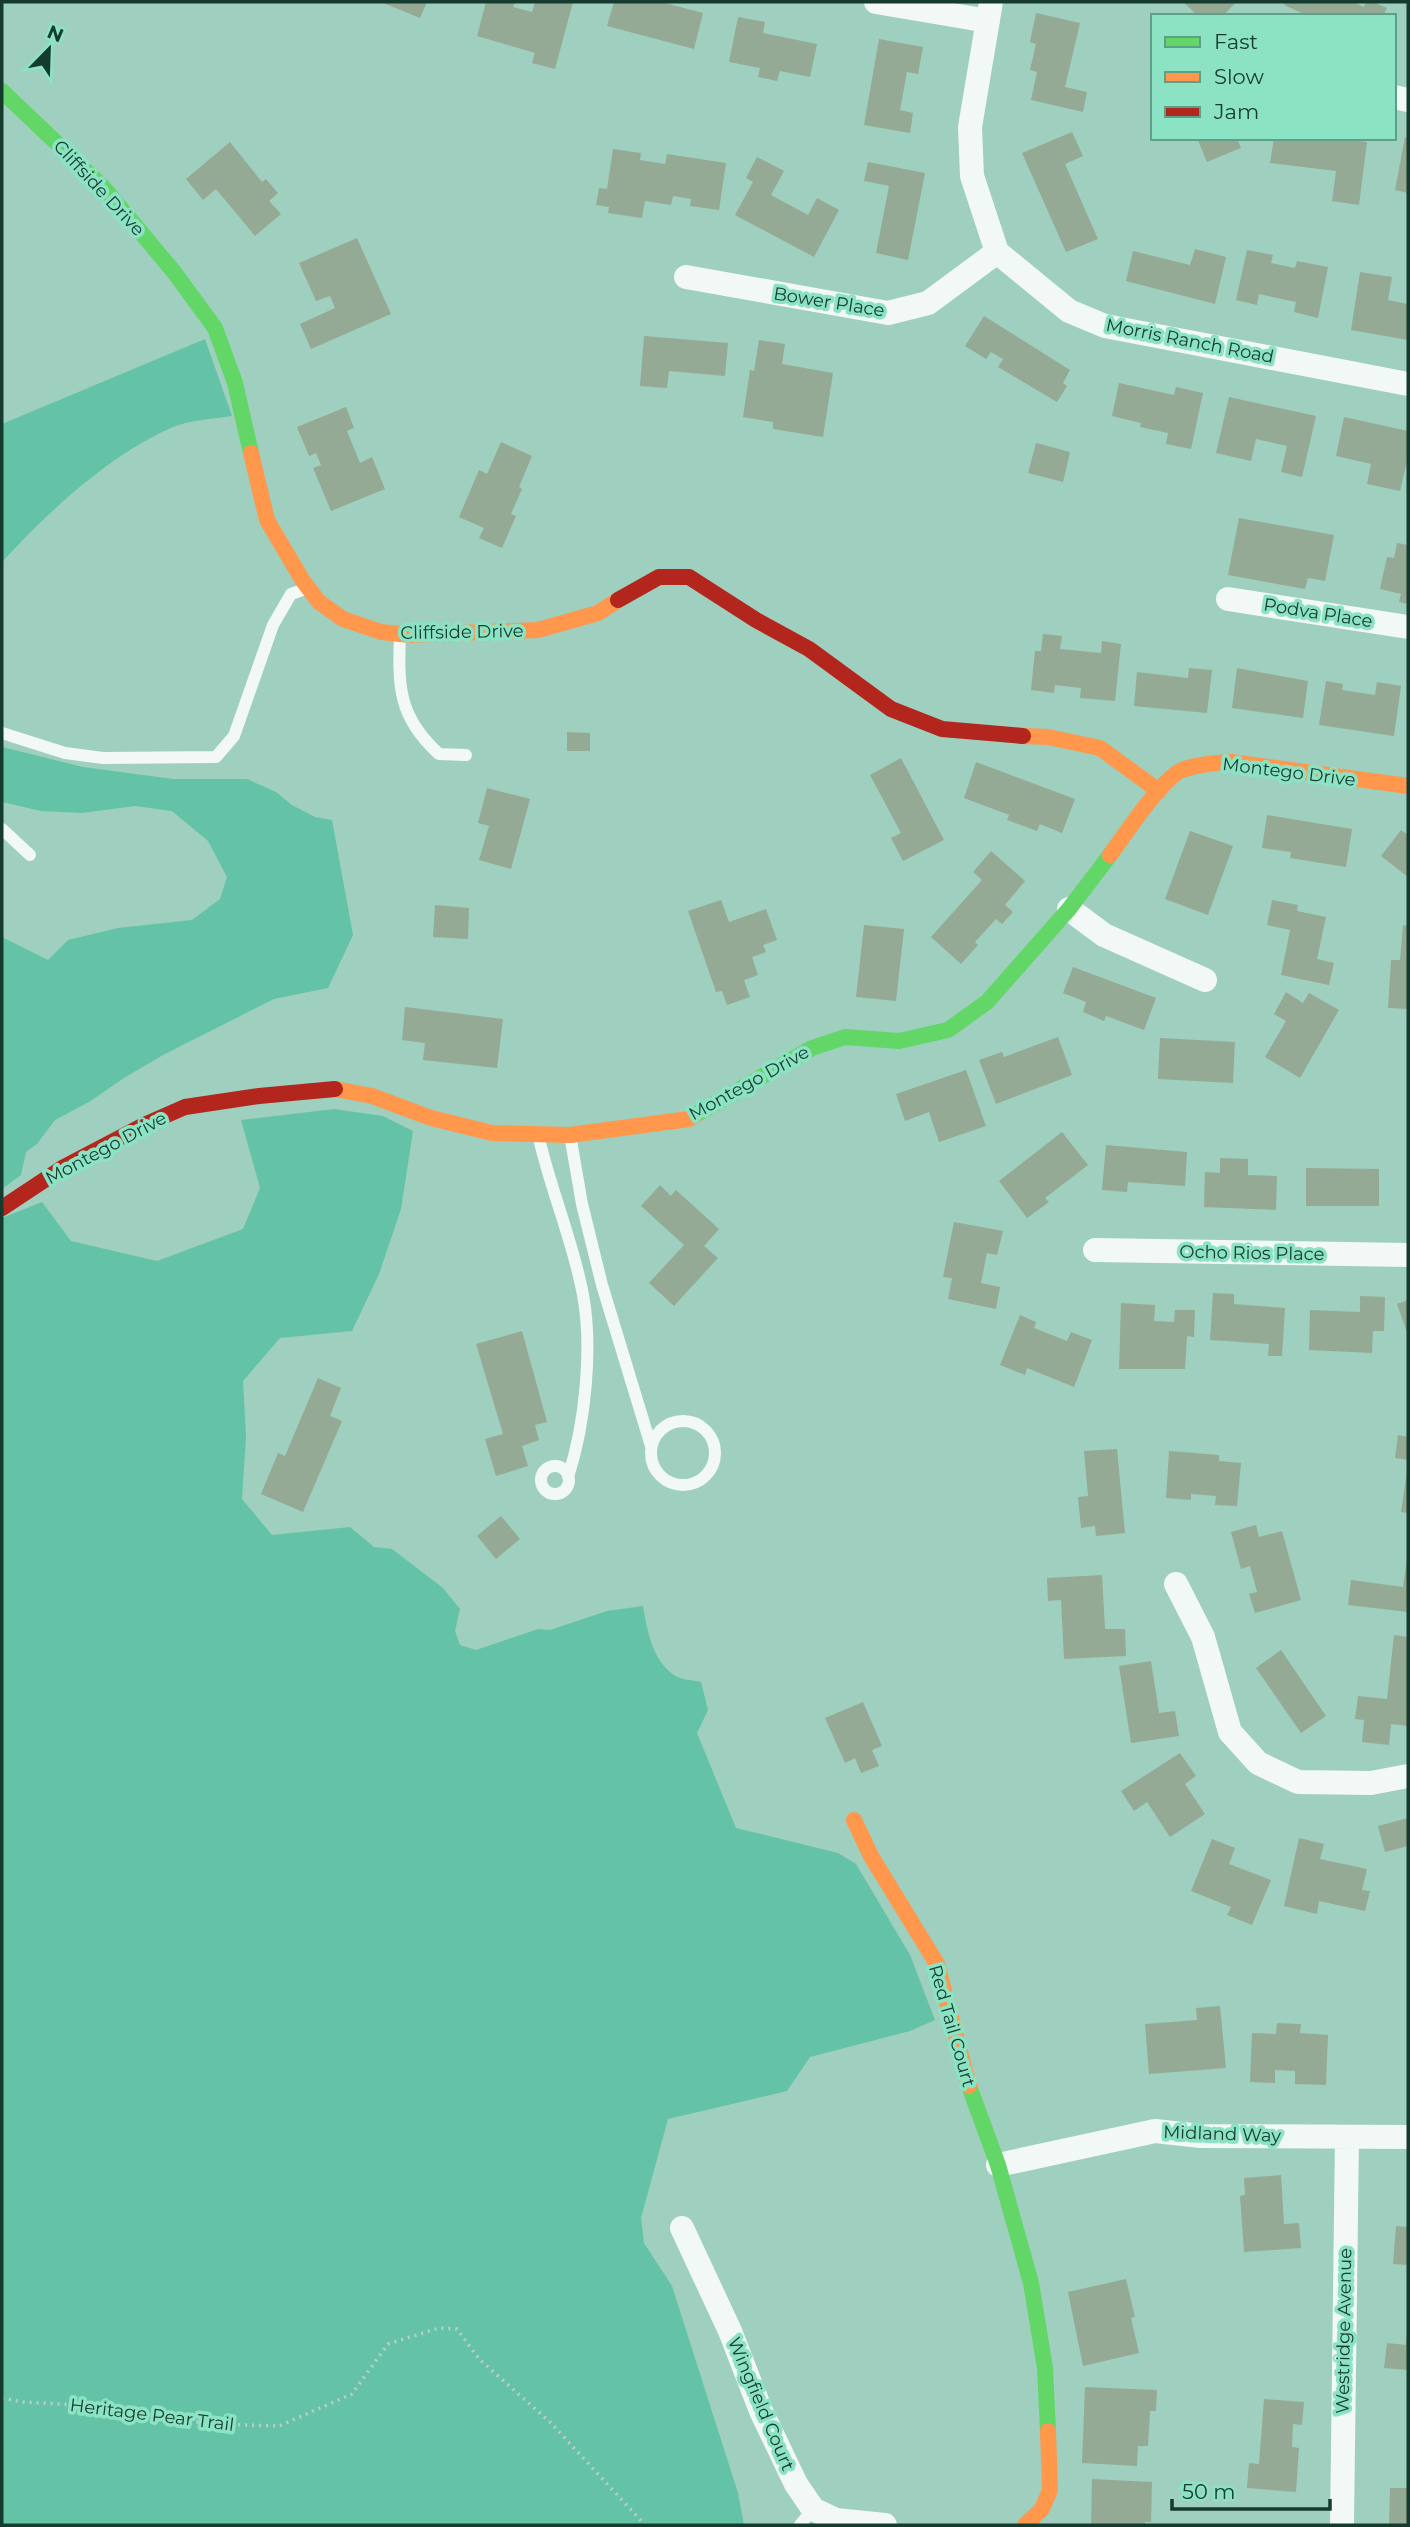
<svg xmlns="http://www.w3.org/2000/svg" width="1410" height="2527" font-family="Montserrat,sans-serif">
  <rect width="100%" height="100%" fill="#9fcfbe"/>
  <path fill="#64c3a6" d="M205 339 232 416C213 419 190 420 173 427 110 454 48 512 2 562V424Z
    M2 747 83 767 173 779H247L276 792 292 805 315 817 332 820 353 935 328 988 274 999 163 1055 124 1078 89 1102 55 1120 37 1144 26 1152 21 1175 2 1189V937L48 960 68 940 118 928 192 920 220 899 227 877 208 841 172 811 135 806 82 813 41 811 2 802Z
    M334 1109 383 1116 413 1131 401 1209 379 1274 352 1331 280 1338 243 1381 246 1436 242 1499 272 1535 350 1527 374 1547 392 1549 443 1588 460 1609 455 1631 460 1645 476 1650 538 1629 550 1630 607 1611 643 1606C647 1630 652 1660 674 1675 681 1680 693 1680 701 1682L708 1710 697 1733 736 1828 838 1853 856 1864 910 1955 935 2020 910 2031 810 2057 787 2091 668 2119 641 2218 644 2243 672 2286 738 2493 744 2525H2V1218L42 1202 71 1241 157 1261 243 1229 260 1188 241 1120Z"/>
  <path fill="#95aa94" d="M381 2H427L420 18Z
    M486 2H515L513 7 532 12 535 2H573L555 69 532 63 535 53 477 36Z
    M614 2H661L703 13 694 49 607 26Z
    M1183 2H1236L1223 16H1191L1194 12Z
    M1285 2H1353L1364 7 1366 2H1373L1387 8 1383 16H1308L1284 5Z
    M1036 13 1080 23 1065 87 1087 92 1083 112 1031 100 1037 72 1030 70 1036 44 1030 42Z
    M738 17 765 22 763 33 817 44 810 77 780 71 777 81 758 77 760 68 729 62Z
    M879 39 923 47 918 74 907 72 900 110 913 113 910 133 864 125Z
    M1072 132 1083 156 1065 164 1098 239 1066 252 1022 153Z
    M1405 137 1408 138V193L1395 190Z
    M1197 138H1237L1241 148 1207 162Z
    M1274 138H1334L1367 142 1359 205 1332 201 1336 171 1270 163Z
    M230 142 262 182 266 179 278 193 269 201 281 214 255 236 216 189 203 200 186 179Z
    M613 149 641 153 640 160 665 164 667 154 726 163 719 210 690 206 691 199 673 196 671 205 645 201 642 218 608 213 609 207 596 205 599 188 607 189Z
    M757 157 784 171 771 195 808 215 817 198 839 210 814 257 735 215 753 182 746 178Z
    M868 162 925 173 908 260 876 253 889 186 864 181Z
    M357 238 391 314 311 349 300 324 335 308 330 296 316 301 299 263Z
    M1195 249 1226 257 1215 304 1126 281 1133 251 1190 265Z
    M1247 250 1273 255 1271 263 1295 268 1297 261 1328 267 1318 318 1294 312 1296 302 1259 294 1257 305 1236 300Z
    M1360 272 1392 277 1388 300 1408 304V340L1351 330Z
    M984 316 1070 370 1063 383 1067 386 1057 402 998 367 1003 359 991 352 986 359 965 346Z
    M644 336 728 343 725 376 669 371 667 388 640 386Z
    M759 340 785 344 782 364 833 373 823 437 773 429V422L743 417 750 370 754 371Z
    M1119 383 1174 395 1176 387 1203 393 1191 449 1166 444 1168 433 1140 427 1141 423 1112 416Z
    M1229 397 1316 416 1302 477 1281 472 1287 446 1256 439 1251 461 1216 453Z
    M346 407 354 428 347 431 360 463 372 457 385 489 331 511 313 468 321 465 316 453 309 456 297 427Z
    M1344 417 1408 431V457L1400 491 1367 484 1371 464 1336 456Z
    M501 442 532 456 519 487 522 489 511 514 516 516 502 548 479 538 484 528 459 517 479 470 487 474Z
    M1036 443 1070 452 1063 482 1028 473Z
    M1239 518 1334 535 1325 581 1308 578 1305 589 1228 575Z
    M1397 543 1408 545V604L1399 602 1401 594 1380 589 1387 557 1394 558Z
    M1043 634 1062 636 1060 649 1101 653 1102 641 1121 644 1115 701 1080 698 1081 688 1055 685 1054 693 1031 690 1035 651H1041Z
    M1189 668 1212 670 1207 713 1134 706 1137 672 1188 678Z
    M1237 668 1308 681 1303 718 1232 708Z
    M1326 681 1343 684 1342 690 1375 695 1377 682 1401 686 1394 736 1319 725Z
    M567 732 590 733V751H567Z
    M901 758 944 840 903 861 891 838 901 833 870 775Z
    M976 762 1075 799 1062 833 1040 824 1037 831 1007 820 1009 815 964 798Z
    M487 788 530 799 511 869 479 860 489 826 478 823Z
    M1267 815 1352 829 1346 867 1290 858 1291 852 1262 848Z
    M1401 830 1408 835V877L1381 856Z
    M1190 831 1233 846 1208 915 1165 899Z
    M991 851 1025 881 1005 905 1013 912 1002 924 996 919 975 942 978 945 961 964 931 937 982 880 973 872Z
    M721 900 729 922 766 909 777 940 763 945 766 952 752 957 758 975 744 980 750 997 727 1005 722 991 716 992 688 911Z
    M1272 900 1298 905 1297 911 1326 917 1317 959 1334 963 1329 985 1281 975 1290 930 1267 925Z
    M435 905 469 908 468 939 433 937Z
    M864 925 904 929 896 1001 856 997Z
    M1403 925 1408 926V1009L1388 1008 1391 960H1400Z
    M1073 967 1156 998 1144 1030 1106 1016 1104 1021 1083 1012 1086 1002 1063 993Z
    M1286 992 1303 1003 1309 993 1339 1010 1300 1078 1265 1057 1286 1021 1274 1014Z
    M405 1007 503 1019 497 1068 423 1060 425 1043 402 1040Z
    M1058 1037 1072 1075 996 1104 979 1060 1002 1052 1004 1057Z
    M1160 1038 1235 1042 1233 1083 1158 1079Z
    M966 1070 986 1126 939 1142 929 1112 905 1121 896 1094Z
    M1062 1132 1088 1165 1045 1198 1049 1202 1027 1218 999 1181Z
    M1106 1145 1187 1152 1185 1186 1128 1182 1127 1192 1102 1190Z
    M1220 1158 1248 1159V1175L1277 1176 1276 1210 1204 1207 1205 1172 1220 1173Z
    M1306 1168 1379 1169V1206H1306Z
    M660 1185 671 1196 676 1190 719 1229 704 1246 718 1258 674 1306 649 1283 684 1245 641 1206Z
    M954 1222 1003 1231 997 1255 987 1253 981 1283 1000 1287 996 1309 948 1299 952 1278 943 1277Z
    M1213 1293 1234 1294V1304L1285 1308 1282 1356H1268L1269 1344 1210 1340Z
    M1360 1296 1385 1297 1384 1331H1373L1372 1353 1309 1350 1310 1310 1360 1312Z
    M1408 1300V1335L1397 1304Z
    M1121 1303 1155 1305 1154 1321 1174 1322 1175 1310H1195L1194 1337 1187 1336 1185 1369H1119Z
    M1020 1315 1036 1322 1034 1328 1067 1341 1071 1332 1092 1340 1074 1387 1027 1368 1025 1375 1000 1365Z
    M522 1331 547 1422 535 1425 539 1440 522 1446 528 1466 496 1476 485 1439 503 1434 476 1344Z
    M318 1378 341 1388 330 1416 342 1421 303 1512 261 1494 278 1453 285 1456Z
    M1398 1435 1408 1437V1460L1395 1458Z
    M1117 1449 1125 1533 1096 1536 1095 1526 1081 1528 1078 1497 1088 1496 1084 1451Z
    M1169 1451 1219 1455V1461L1241 1463 1237 1506 1215 1505 1216 1496 1191 1494V1500L1166 1498Z
    M1407 1471H1408V1513L1401 1512Z
    M501 1516 520 1539 496 1559 477 1536Z
    M1256 1525 1259 1537 1282 1531 1301 1600 1255 1613 1249 1594 1257 1592 1250 1566 1241 1569 1231 1532Z
    M1407 1558 1408 1612 1348 1605 1351 1580 1403 1587Z
    M1102 1575 1105 1629H1125L1126 1656 1064 1659 1061 1600 1048 1601 1047 1578Z
    M1394 1635 1408 1637V1726L1391 1724 1389 1745 1362 1742 1364 1720 1355 1719 1358 1696 1387 1699Z
    M1281 1650 1326 1716 1301 1733 1256 1668Z
    M1151 1661 1159 1713 1175 1711 1179 1736 1131 1743 1119 1666Z
    M863 1702 882 1746 872 1750 879 1766 861 1773 855 1758 845 1763 825 1718Z
    M1180 1753 1196 1776 1185 1784 1205 1814 1170 1837 1147 1802 1134 1811 1121 1791Z
    M1408 1818V1846L1385 1852 1378 1826Z
    M1299 1838 1324 1844 1320 1859 1367 1869 1362 1890 1370 1891 1365 1911 1319 1901 1317 1914 1284 1906Z
    M1212 1839 1235 1848 1229 1864 1271 1880 1252 1925 1227 1915 1231 1907 1191 1891Z
    M1220 2006 1226 2068 1149 2074 1145 2024 1197 2020 1196 2008Z
    M1277 2023 1301 2024 1300 2033 1328 2035 1326 2085 1295 2084V2071L1275 2070V2083L1250 2082 1252 2033 1276 2034Z
    M1281 2175 1284 2224 1299 2223 1301 2248 1244 2252 1240 2196 1245 2195 1244 2178Z
    M1396 2226 1408 2227V2265L1393 2264Z
    M1126 2279 1135 2317 1131 2318 1139 2353 1083 2366 1068 2292Z
    M1406 2337 1408 2338V2370L1384 2368 1387 2343 1406 2345Z
    M1085 2387 1157 2390 1156 2411H1150L1148 2446H1138L1137 2466 1082 2463Z
    M1264 2399 1304 2402 1302 2425 1293 2424 1292 2447 1299 2448 1296 2492 1247 2488 1249 2463 1259 2464Z
    M1092 2479 1152 2482 1151 2522H1145V2525H1091Z
    M1390 2488H1408V2525H1389Z"/>
  <g fill="none" stroke-linecap="round" stroke-linejoin="round">
    <path stroke="#becdc8" stroke-width="3.5" stroke-dasharray="2 5" stroke-linecap="butt" d="M2 2398 23 2402 94 2406 211 2424 279 2426 352 2394 388 2344 439 2328 457 2329 479 2359 550 2422 645 2525"/>
    <path stroke="#f1f8f5" stroke-width="12" d="M400 634C398 686 398 717 439 754L466 755
      M2 733 65 753 103 758 216 757 234 736 273 625 291 594 308 588
      M2 829 30 855
      M538 1134C550 1189 573 1240 583 1295 593 1349 585 1425 568 1477
      M570 1135 582 1204 602 1285 651 1446
      M651 1453a32 32 0 1 1 64 0a32 32 0 1 1-64 0Z
      M541 1480a14 14 0 1 1 28 0a14 14 0 1 1-28 0Z
      M800 2525 813 2509"/>
    <path stroke="#f1f8f5" stroke-width="24" d="M876 2 988 21
      M991 2 970 127 972 176 997 252 1069 311 1105 326 1408 384
      M1394 97 1408 100
      M686 277 888 313 928 303 997 252
      M1228 599 1408 627
      M1069 909 1104 935 1205 980
      M1095 1250 1408 1255
      M1176 1584 1203 1637 1230 1732 1258 1763 1298 1782 1371 1783 1408 1776
      M998 2165 1155 2131 1201 2136 1408 2137
      M682 2228 730 2331 761 2411 796 2484 813 2509 836 2520 885 2525
      M1342 2525 1347 2137"/>
    <path stroke="#63d668" stroke-width="16" d="M2 91 103 187 174 272 215 328 235 383 251 453
      M695 1115 812 1048 845 1037 899 1041 948 1030 987 1002 1069 909 1110 855
      M969 2086 998 2165 1031 2283 1045 2368 1048 2431"/>
    <path stroke="#ff974d" stroke-width="16" d="M251 453 267 520 303 581 319 602 343 619 381 632 410 635 538 630 598 613 618 600
      M1023 736 1048 737 1100 748 1159 791
      M1110 855C1125 835 1161 779 1182 770 1198 764 1216 763 1232 762L1408 786
      M335 1089 372 1096 431 1118 492 1133 570 1135 689 1119 695 1115
      M854 1820 871 1856 937 1964 969 2086
      M1025 2525 1042 2509 1050 2490 1048 2431"/>
    <path stroke="#b3261e" stroke-width="16" d="M618 600 659 577H689L756 620 809 649 891 709 942 729 1023 736
      M2 1208 64 1167 144 1125 185 1107 259 1096 335 1089"/>
  </g>
  <g text-anchor="middle" dominant-baseline="central" stroke-width="7" stroke-linejoin="round" paint-order="stroke">
    <g font-size="18" fill="#153b2f" stroke="#8be3c4">
      <text transform="translate(99 188) rotate(47)">Cliffside Drive</text>
      <text transform="translate(829 302) rotate(9)">Bower Place</text>
      <text transform="translate(1190 341) rotate(11)">Morris Ranch Road</text>
      <text transform="translate(1318 613) rotate(9)">Podva Place</text>
      <text transform="translate(462 632) rotate(-1)">Cliffside Drive</text>
      <text transform="translate(1289 772) rotate(7)">Montego Drive</text>
      <text transform="translate(749 1083) rotate(-29)">Montego Drive</text>
      <text transform="translate(106 1148) rotate(-28)">Montego Drive</text>
      <text transform="translate(1252 1253) rotate(1)">Ocho Rios Place</text>
      <text transform="translate(952 2026) rotate(74)">Red Tail Court</text>
      <text transform="translate(1222 2134) rotate(2)">Midland Way</text>
      <text transform="translate(1344 2331) rotate(-89)">Westridge Avenue</text>
      <text transform="translate(761 2404) rotate(67)">Wingfield Court</text>
      <text transform="translate(152 2415) rotate(7)">Heritage Pear Trail</text>
    </g>
  </g>
  <rect width="1410" height="2527" fill="none" stroke="#153b2f" stroke-width="7"/>
  <rect x="1151" y="14" width="245" height="126" fill="#8be3c4" stroke="#5ca088" stroke-width="2"/>
  <rect x="1165" y="37" width="35" height="10" fill="#63d668" stroke="#5ca088" stroke-width="2"/>
  <text x="1214" y="49" font-size="21" fill="#153b2f">Fast</text>
  <rect x="1165" y="72" width="35" height="10" fill="#ff974d" stroke="#5ca088" stroke-width="2"/>
  <text x="1214" y="84" font-size="21" fill="#153b2f">Slow</text>
  <rect x="1165" y="107" width="35" height="10" fill="#b3261e" stroke="#5ca088" stroke-width="2"/>
  <text x="1214" y="119" font-size="21" fill="#153b2f">Jam</text>
  <g transform="translate(49 49) rotate(23)" stroke="#8be3c4" stroke-width="5" paint-order="stroke">
  <path d="M0-5L12 26L0 18L-12 26Z" fill="#153b2f"/>
  <text y="-10" font-size="19" font-weight="bold" text-anchor="middle" fill="#153b2f">N</text>
  </g>
  <path d="M1172 2499v10h158v-10" fill="none" stroke="#153b2f" stroke-width="3.5"/>
  <text x="1182" y="2499" font-size="21" fill="#153b2f" stroke="#8be3c4" stroke-width="5" paint-order="stroke">50 m</text>
</svg>
